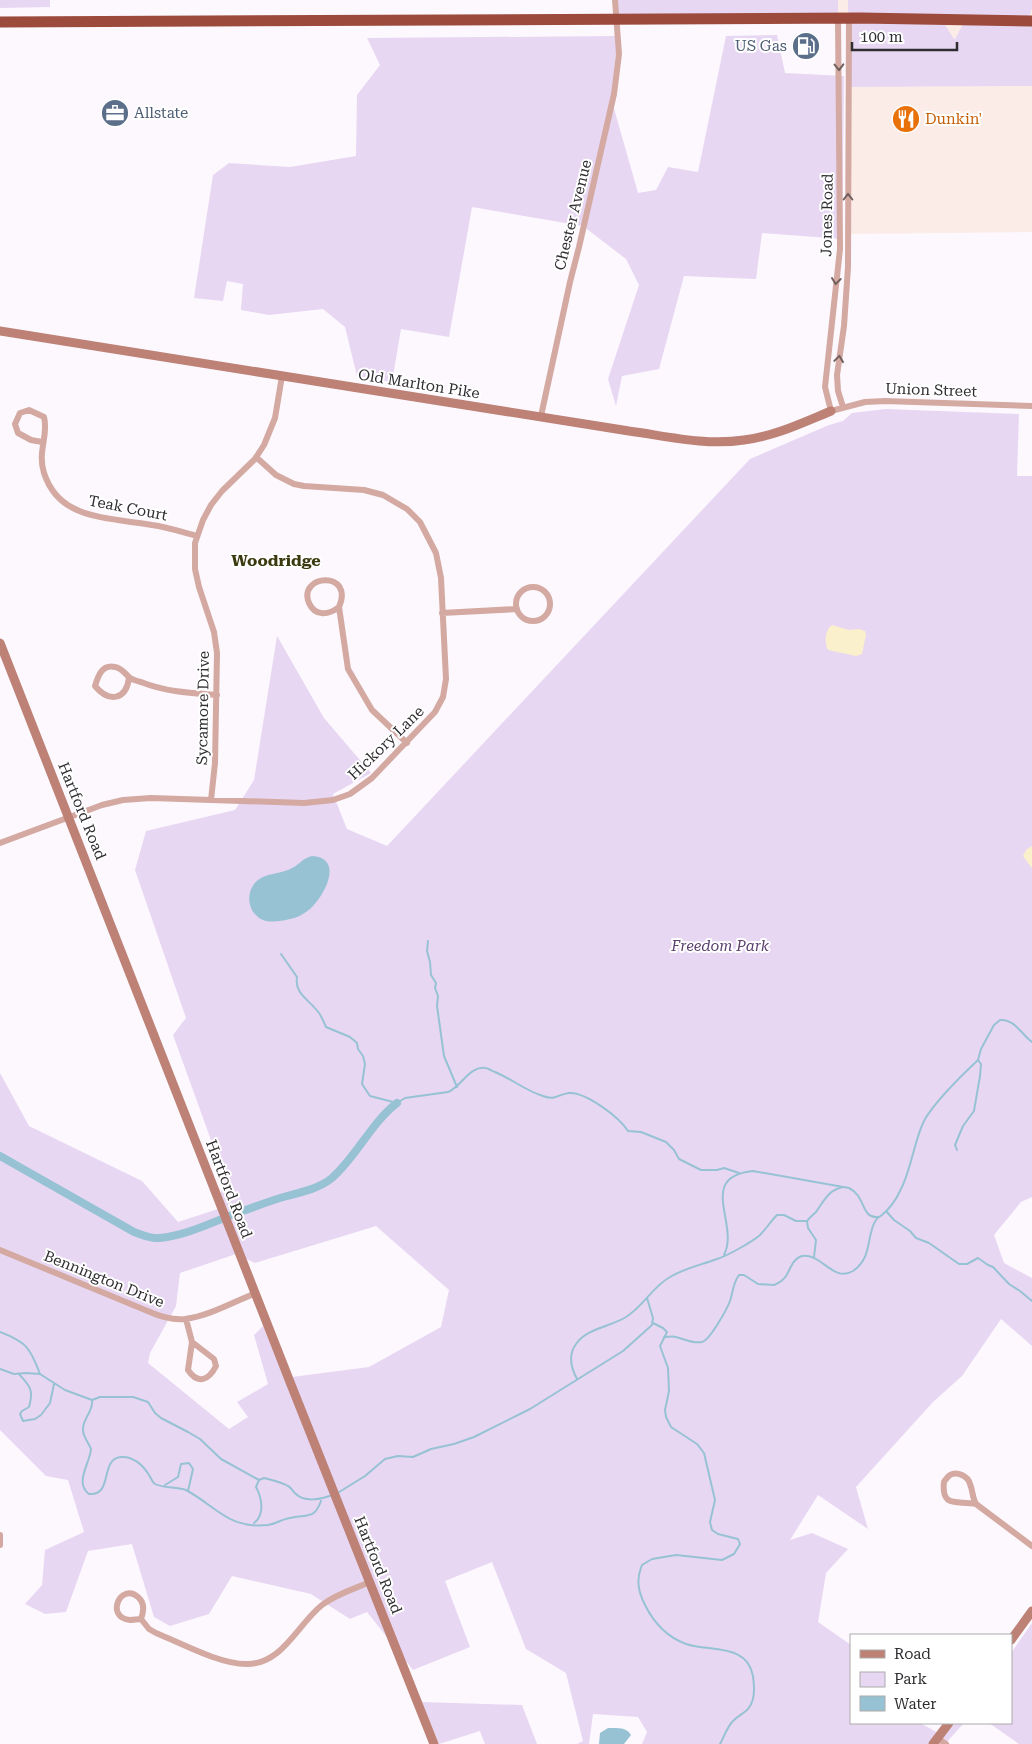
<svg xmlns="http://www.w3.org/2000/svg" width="1032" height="1744" font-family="'Roboto Serif',serif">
  <rect width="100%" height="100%" fill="#fcf8fe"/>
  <path fill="#fcece8" d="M615 0H1032V232L848 234 849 18Z"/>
  <path fill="#e8d7f3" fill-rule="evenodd" d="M0 0H50V7L0 8Z
    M615 0H838V18L617 19Z
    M848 0H1032V9L1028 20 1032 21V86L849 87ZM942 20H965L955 39H954Z
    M777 35 785 73 844 76 842 239 762 233 756 279 684 276 659 369 622 376 616 406 608 379 639 285 626 259 583 226 472 207 449 337 401 329 392 382 357 376 345 327 323 309 269 315 241 310 243 284 227 281 223 301 194 298 213 175 229 163 290 167 356 156 357 95 380 65 367 38 618 36 611 98 638 193 656 190 668 167 698 172 726 36Z
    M886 409 1019 414 1017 476H1032V1197L1021 1202 994 1235 1004 1263 1032 1278V1346L1001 1319 962 1376 933 1402 856 1487 868 1529 818 1495 790 1540 812 1533 848 1549 826 1573 818 1622 851 1645V1723H920L944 1736 955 1723H964L945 1744H642L647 1732 638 1717 593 1714 589 1744H577L583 1741 566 1673 526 1649 492 1562 445 1581 470 1647 413 1670 367 1612 350 1619 311 1594 232 1576 209 1614 170 1626 154 1617 132 1544 88 1551 66 1612 45 1614 25 1604 42 1585 45 1550 84 1532 68 1480 46 1476 0 1430V1073L29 1126 142 1181 178 1222 218 1209 224 1176 173 1035 186 1018 135 870 146 831 235 810 254 780 277 636 324 718 371 773 333 794 347 829 387 846 750 459 829 425 843 421 852 413ZM376 1226 449 1290 441 1327 369 1367 284 1378 263 1326 254 1335 268 1384 237 1402 248 1417 229 1429 148 1363 150 1353 176 1306 180 1273 236 1254 255 1263Z
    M1032 1623V1744H1019L989 1723H1011V1653Z
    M422 1702 522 1705 537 1744H485L480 1731 439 1744Z"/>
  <path fill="#faf0cb" d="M832 625 849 630 859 629 865 631 866 635 862 654 856 656 828 650C824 643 825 630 832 625Z
    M1032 846V868L1023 856 1026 850Z"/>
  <path fill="#97c2d4" d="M312 856C345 858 324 897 310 909 304 914 297 918 290 919 282 921 271 923 263 920 249 914 245 896 254 884 263 872 280 875 292 868 300 864 303 858 312 856Z
    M608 1728C617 1728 627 1727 631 1735L624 1744H599L600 1733Z"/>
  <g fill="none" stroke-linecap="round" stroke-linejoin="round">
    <path stroke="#97c2d4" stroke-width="2" d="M428 941 427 951 430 962 431 975 436 983 435 988 438 996 437 1006 444 1056 457 1087
      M281 954 297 977C294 994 310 1000 319 1013 322 1017 324 1023 326 1027L350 1037 357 1043 358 1049 363 1056 365 1064 362 1084 370 1096 397 1103 405 1098 448 1092C461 1087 469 1066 485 1068 488 1068 492 1071 495 1072 512 1079 526 1091 543 1096 556 1101 558 1094 569 1093 586 1092 619 1117 628 1131L641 1132 666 1142 674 1150 679 1159 701 1170H717L724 1168 739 1173
      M957 1150 955 1145 963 1126 974 1111 980 1076 981 1064 978 1060 981 1049 994 1025 1000 1020C1015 1019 1021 1034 1032 1042
      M886 1211 894 1220 910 1231 916 1238 929 1243 959 1264H967L978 1258 988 1265 993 1267 1009 1284 1020 1291 1032 1301
      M807 1221 808 1228 816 1240 814 1257
      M724 1255C740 1224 696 1177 753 1171L849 1188C866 1196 861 1219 878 1217
      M653 1323 663 1328 667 1332 660 1346 668 1368 669 1391 665 1410 666 1417 671 1427 697 1444 704 1453 715 1500 710 1522 712 1530 718 1534 738 1539 740 1544 734 1554 722 1560 676 1555 652 1559 642 1565C636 1580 638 1591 645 1605 654 1623 667 1637 686 1644 710 1652 747 1643 753 1676 754 1684 755 1691 753 1699 749 1713 742 1712 733 1721 727 1727 724 1737 720 1744
      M0 1332C26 1342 30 1347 40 1374
      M664 1337C668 1337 673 1336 676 1337 685 1339 692 1344 702 1342 710 1340 727 1309 730 1301 733 1292 733 1283 739 1275H744L758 1284 774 1285C779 1283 783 1281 786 1276 790 1270 793 1258 802 1256 822 1253 833 1283 853 1271 873 1258 866 1234 876 1220 879 1216 878 1218 882 1215 889 1209 896 1200 900 1191 912 1169 914 1139 925 1119 937 1099 961 1076 978 1060
      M0 1369 14 1374 26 1373 40 1374 65 1390 92 1400 100 1397H133L148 1402 155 1413 161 1418 188 1432 200 1439 221 1459 259 1480 264 1478C271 1480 281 1482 288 1486 292 1488 293 1492 296 1494 305 1503 322 1499 332 1495
      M19 1374C30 1386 34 1390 29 1407L22 1411 20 1414 23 1421 35 1419 41 1415 50 1403 54 1384
      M577 1379C571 1368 568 1355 576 1344 587 1328 610 1327 626 1317 644 1306 652 1287 670 1277 685 1268 701 1265 717 1259 727 1256 752 1242 760 1235 766 1229 771 1221 777 1215H784L796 1221H807C810 1217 813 1215 816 1212 824 1201 828 1190 843 1187
      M92 1400C94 1411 82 1419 83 1430 83 1437 89 1443 91 1449 90 1463 74 1483 89 1494 114 1496 99 1459 121 1457 133 1456 143 1465 149 1475 151 1478 152 1482 155 1484 162 1488 177 1487 186 1490 217 1507 228 1529 268 1525 276 1524 282 1519 290 1518 309 1514 315 1520 322 1498
      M165 1485 178 1477 181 1464 189 1463 193 1469 188 1491
      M336 1494 365 1476 385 1459 398 1456 413 1457 431 1449 454 1444 474 1437 530 1409 623 1351 652 1325 653 1318 647 1298
      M254 1523C265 1515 262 1498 256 1487L259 1480"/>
    <path stroke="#97c2d4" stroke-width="8" d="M0 1156 134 1232C143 1235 151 1239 160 1238 189 1235 216 1220 243 1211 257 1206 272 1200 287 1196 302 1192 320 1188 332 1178 357 1156 371 1123 397 1103"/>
    <path stroke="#d3a9a1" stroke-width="6" d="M838 18 840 249 825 387 831 411 865 402 885 401 1032 406
      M843 407 838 391 837 375 844 326 848 267 849 18
      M541 416 570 282 579 247 614 94 619 54 615 0
      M42 442 31 440 18 433 15 424 20 413 29 410 44 417C49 436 37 451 44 473 49 488 59 501 73 508 93 519 129 521 152 525 167 527 182 532 197 536
      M516 604a17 17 0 1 1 34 0a17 17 0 1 1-34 0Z
      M339 607C329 615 315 617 309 603 297 574 355 570 339 607L348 669 372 710 407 743
      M442 613 517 609
      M129 678C126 700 109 703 95 686 98 676 102 664 115 667 122 668 125 674 130 678 133 680 137 681 141 682 166 692 190 693 217 695
      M211 800 215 763 217 653 214 632 199 587 195 569V543L203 520 211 505 222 491 255 459 264 445 275 418 282 376
      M0 843 102 805 123 800 151 798 304 803 333 800 350 794 372 778 435 712 443 697 446 679 441 578 436 553 420 522 407 509 383 495 364 490 304 486 294 484 276 475 256 457
      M0 1250 150 1312C161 1317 173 1320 185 1319 209 1316 233 1302 256 1293
      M186 1319 192 1342 188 1370C198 1385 209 1380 216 1366L214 1359 192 1342
      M976 1504C972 1497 973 1491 970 1484 968 1476 957 1471 950 1475 947 1477 946 1479 944 1482 941 1509 958 1500 976 1504L1032 1546
      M0 1535V1545
      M141 1619C138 1619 133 1620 130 1620 105 1618 120 1582 138 1597 145 1603 144 1611 141 1619L149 1629 156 1633C181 1643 219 1664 246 1664 282 1665 297 1625 322 1605 336 1594 354 1589 370 1582
      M937 1738 946 1744"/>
    <path stroke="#bd8176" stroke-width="9" d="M0 331 629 431C666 436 706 446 744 440 775 436 802 423 831 411
      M0 643 290 1382 434 1744
      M1011 1640 1032 1611
      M933 1744 949 1723"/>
    <path stroke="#9c4a3c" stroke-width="11" d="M0 22 861 18 1032 21"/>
  </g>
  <defs><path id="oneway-chevron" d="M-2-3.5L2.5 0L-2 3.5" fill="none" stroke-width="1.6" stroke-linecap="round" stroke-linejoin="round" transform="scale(1.25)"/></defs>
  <g stroke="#715f5d">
    <use href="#oneway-chevron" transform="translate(839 67) rotate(89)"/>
    <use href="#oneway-chevron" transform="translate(848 197) rotate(-90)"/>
    <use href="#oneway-chevron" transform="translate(836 281) rotate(97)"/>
    <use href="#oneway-chevron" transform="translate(839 359) rotate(-82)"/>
  </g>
  <defs>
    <symbol id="fuel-disc" viewBox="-11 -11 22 22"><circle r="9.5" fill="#5c6f8a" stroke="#fff"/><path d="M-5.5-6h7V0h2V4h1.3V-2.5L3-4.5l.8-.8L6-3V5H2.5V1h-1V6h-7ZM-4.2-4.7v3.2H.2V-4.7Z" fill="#fff"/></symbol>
    <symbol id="office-disc" viewBox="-11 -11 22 22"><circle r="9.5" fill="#5c6f8a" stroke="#fff"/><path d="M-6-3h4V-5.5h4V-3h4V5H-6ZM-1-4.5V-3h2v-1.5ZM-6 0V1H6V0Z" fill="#fff"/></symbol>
    <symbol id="restaurant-disc" viewBox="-11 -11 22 22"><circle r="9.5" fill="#e8710a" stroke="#fff"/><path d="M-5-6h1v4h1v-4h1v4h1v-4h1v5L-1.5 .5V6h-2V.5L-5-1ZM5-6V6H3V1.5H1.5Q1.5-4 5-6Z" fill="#fff"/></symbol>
  </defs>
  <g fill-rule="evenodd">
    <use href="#fuel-disc" x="790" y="30" width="32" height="32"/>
    <use href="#office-disc" x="99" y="97" width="32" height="32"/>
    <use href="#restaurant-disc" x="890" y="103" width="32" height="32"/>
  </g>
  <g text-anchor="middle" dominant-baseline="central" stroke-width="4" stroke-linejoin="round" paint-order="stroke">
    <g font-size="15" fill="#4e5e75" stroke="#fff" text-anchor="end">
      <text x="787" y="46">US Gas</text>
      <text x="134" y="113" text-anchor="start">Allstate</text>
    </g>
    <g font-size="15" fill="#c56008" stroke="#fff" text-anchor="start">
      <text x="925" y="119">Dunkin'</text>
    </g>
    <g font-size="15" fill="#2f2d30" stroke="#fff">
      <text transform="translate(573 215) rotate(-76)">Chester Avenue</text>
      <text transform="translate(827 215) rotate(-89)">Jones Road</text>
      <text transform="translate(419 384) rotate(9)">Old Marlton Pike</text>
      <text transform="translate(931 390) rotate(2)">Union Street</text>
      <text transform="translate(128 508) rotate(11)">Teak Court</text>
      <text transform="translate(203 708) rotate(-89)">Sycamore Drive</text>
      <text transform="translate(386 743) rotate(-44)">Hickory Lane</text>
      <text transform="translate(82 811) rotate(68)">Hartford Road</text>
      <text transform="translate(229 1189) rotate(69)">Hartford Road</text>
      <text transform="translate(104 1279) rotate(22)">Bennington Drive</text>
      <text transform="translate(378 1565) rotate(68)">Hartford Road</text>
    </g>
    <g font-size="15" font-style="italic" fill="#5c406e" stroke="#fff">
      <text x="720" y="946">Freedom Park</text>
    </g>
    <g font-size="16" font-weight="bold" fill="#3b390f" stroke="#fff">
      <text x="276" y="560">Woodridge</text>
    </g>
  </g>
  <rect x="850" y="1634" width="162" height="90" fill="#ffffff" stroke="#acabac"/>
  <rect x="860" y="1650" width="25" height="8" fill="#bd8176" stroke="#acabac"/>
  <text x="894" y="1659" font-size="15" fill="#2f2d30">Road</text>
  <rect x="860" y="1672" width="25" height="15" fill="#e8d7f3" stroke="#acabac"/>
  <text x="894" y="1684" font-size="15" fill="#2f2d30">Park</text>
  <rect x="860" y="1696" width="25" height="15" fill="#97c2d4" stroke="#acabac"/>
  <text x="894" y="1709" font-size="15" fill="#2f2d30">Water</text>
  <path d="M852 42v8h105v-8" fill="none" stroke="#2f2d30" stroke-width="2.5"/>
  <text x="860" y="42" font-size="15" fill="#2f2d30" stroke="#ffffff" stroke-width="4" paint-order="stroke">100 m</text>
</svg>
